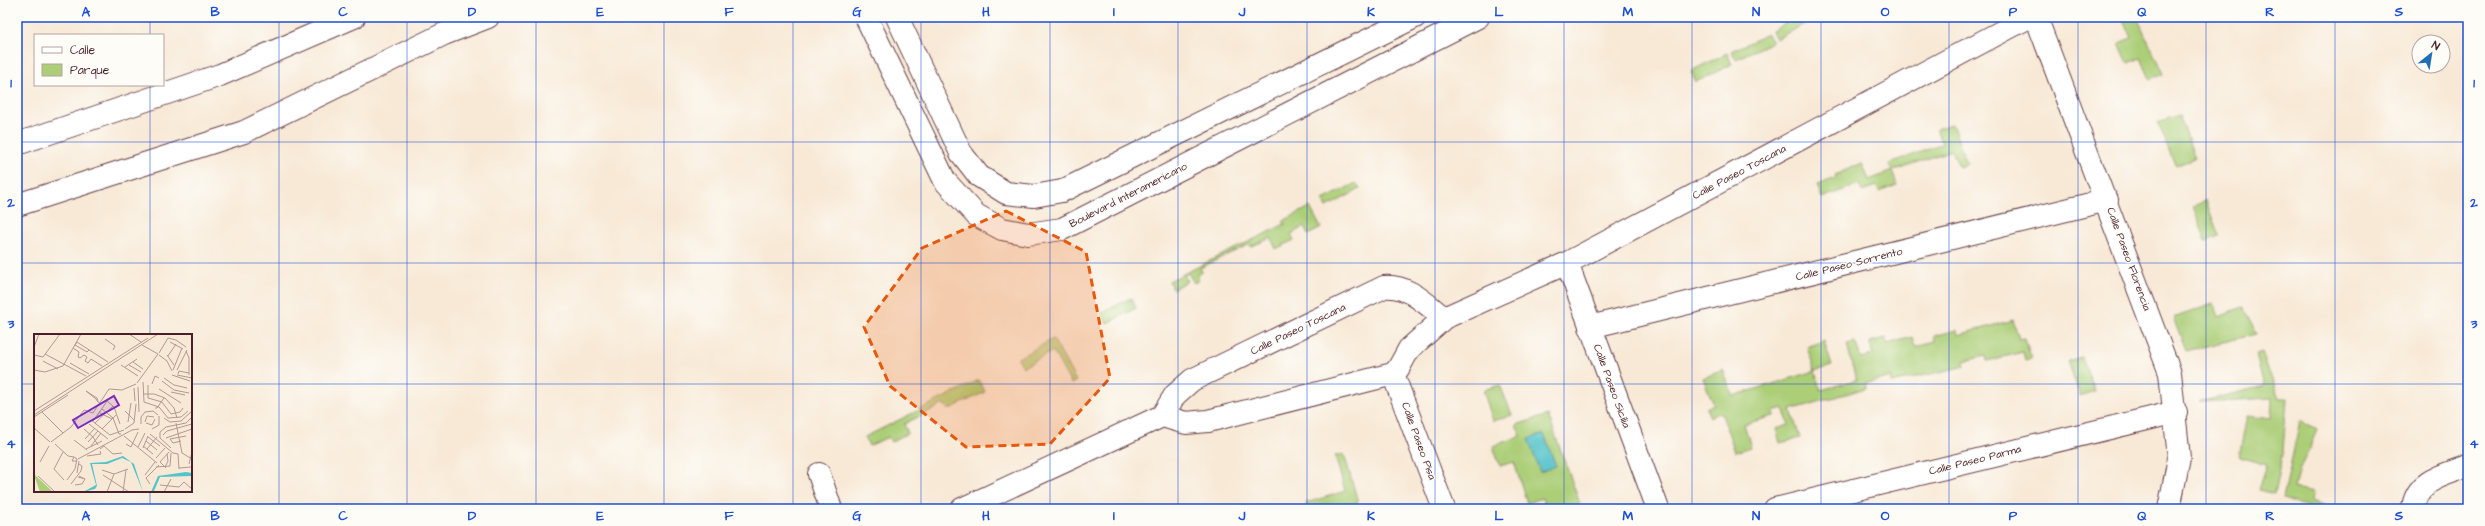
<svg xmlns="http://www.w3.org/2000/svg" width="2485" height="526" font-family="'Architects Daughter',sans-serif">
  <rect width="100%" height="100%" fill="#fdfcf7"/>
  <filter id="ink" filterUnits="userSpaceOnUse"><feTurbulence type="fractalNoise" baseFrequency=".025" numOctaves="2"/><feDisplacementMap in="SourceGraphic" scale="8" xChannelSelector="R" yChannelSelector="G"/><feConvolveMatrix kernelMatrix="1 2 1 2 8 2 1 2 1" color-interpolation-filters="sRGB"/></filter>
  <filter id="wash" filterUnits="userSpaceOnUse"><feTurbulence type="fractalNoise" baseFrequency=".012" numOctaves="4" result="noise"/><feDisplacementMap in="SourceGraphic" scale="16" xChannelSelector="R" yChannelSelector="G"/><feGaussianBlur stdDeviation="0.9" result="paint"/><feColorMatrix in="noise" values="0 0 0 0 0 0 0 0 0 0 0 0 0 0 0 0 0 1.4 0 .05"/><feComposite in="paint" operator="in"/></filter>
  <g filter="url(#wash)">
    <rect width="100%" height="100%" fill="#f8e9d6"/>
    <path fill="#abce77" stroke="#7a7651" d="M1795 17H1817L1776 39 1772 31Z
      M2122 17H2137L2163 74 2150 79 2141 58 2128 63 2119 43 2131 38Z
      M1768 34 1772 42 1736 59 1731 51Z
      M1727 53 1732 64 1696 82 1691 71Z
      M2179 115 2195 158 2175 166 2158 122Z
      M1952 124 1967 164 1959 167 1952 150 1892 171 1897 185 1879 192 1876 186 1862 191 1859 184 1822 198 1817 185 1836 178 1835 175 1862 163 1869 180 1892 171 1889 164 1942 144 1936 129Z
      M1356 183 1360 189 1327 207 1323 200Z
      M2206 201 2219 236 2206 241 2193 206Z
      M1310 207 1321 228 1308 235 1304 227 1291 234 1294 240 1276 249 1271 238 1250 247 1248 245 1200 268 1202 272 1197 274 1199 280 1194 283 1188 273 1184 275 1187 281 1173 289 1169 281 1285 224 1283 221Z
      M1131 298 1136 308 1107 323 1101 313Z
      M2213 304 2218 316 2243 307 2257 334 2186 351 2173 318Z
      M2013 320 2019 339 2025 338 2031 358 2025 360 2023 352 1987 361 1986 356 1964 361 1965 366 1892 383 1891 377 1865 384 1866 388 1791 410 1800 438 1780 443 1776 429 1789 425 1783 408 1773 411 1774 416 1744 424 1751 447 1735 452 1721 412 1710 417 1706 408 1714 405 1703 378 1723 370 1733 396 1815 371 1807 347 1824 341 1832 366 1815 371 1821 390 1856 380 1847 344 1855 342 1861 358 1873 355 1869 342 1886 338 1887 344 1912 337 1915 347 1935 342 1934 336 1957 330 1958 335Z
      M1053 339 1076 381 1071 384 1053 351 1023 367 1018 358Z
      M2262 353 2279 398H2287L2283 450 2274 494 2259 490 2267 465 2239 457 2247 416 2271 419 2272 398 2199 402 2264 386 2256 355Z
      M2082 357 2094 391 2080 396 2068 361Z
      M979 380 985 392 948 410 944 404 904 424 908 433 891 442 888 437 869 446 865 437Z
      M1500 385 1512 415 1493 421 1483 390Z
      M1548 415 1580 504 1565 509H1546L1542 498 1527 503 1514 462 1500 466 1493 446 1521 436 1516 425Z
      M2300 421 2317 430 2300 469 2295 488 2313 492 2311 501 2336 509H2313L2283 499Z
      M1344 454 1358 502 1352 504 1353 509H1308L1306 503 1345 491 1335 456Z"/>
    <path fill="#55c3ca" stroke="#50717a" d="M1544 434 1556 466 1540 472 1528 439Z"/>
  </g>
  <g filter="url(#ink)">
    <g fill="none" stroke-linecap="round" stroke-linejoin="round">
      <defs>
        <path id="street" d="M2036 17 2170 373 2179 458 2169 509
          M1567 263 1658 509
          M1590 327 2107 200
          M1393 374 1444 509
          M1162 416 1186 423 1208 421 1393 374 1398 369 1409 349 1444 318 1567 263 2029 17
          M819 474 831 509
          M962 509 1162 416 1175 395 1192 380 1384 287C1409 285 1426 304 1444 318
          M1775 509 2176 412
          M2413 509C2415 480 2445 475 2468 466"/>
        <path id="secondary" d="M866 17 945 181 976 215 1002 229 1028 234 1062 229 1478 17
          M897 17 961 153 979 176 1006 193 1034 196 1062 191 1415 17
          M17 144 220 75 354 17
          M17 205 244 132 444 34 488 17"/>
      </defs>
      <use href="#street" stroke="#643d45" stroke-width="24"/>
      <use href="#secondary" stroke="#643d45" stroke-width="24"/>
      <use href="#street" stroke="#fff" stroke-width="22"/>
      <use href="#secondary" stroke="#fff" stroke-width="22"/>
    </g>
  </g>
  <path fill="#e8590c" fill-opacity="0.2" stroke="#e8590c" stroke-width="3" stroke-dasharray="8 5" stroke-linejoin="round" d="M1006 211 1086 252 1110 378 1050 444 966 447 890 386 864 327 922 248Z"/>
  <path fill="none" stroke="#1d4ed8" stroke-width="1" stroke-opacity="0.55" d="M150 17V35M279 17V509M407 17V509M536 17V509M664 17V509M793 17V509M921 17V509M1050 17V509M1178 17V509M1307 17V509M1435 17V509M1564 17V509M1692 17V509M1821 17V509M1949 17V509M2078 17V509M2206 17V509M2335 17V509M150 85V335M17 142H2468M17 263H2468M17 384H35M191 384H2468M150 491V509"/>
  <g text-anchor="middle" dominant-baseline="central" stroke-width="3" stroke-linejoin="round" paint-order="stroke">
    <g font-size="11" fill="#4a1f2b" stroke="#fdfcf7">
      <text transform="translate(1739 172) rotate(-28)">Calle Paseo Toscana</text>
      <text transform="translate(1128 195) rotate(-27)">Boulevard Interamericano</text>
      <text transform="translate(2129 259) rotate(70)">Calle Paseo Florencia</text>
      <text transform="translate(1849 264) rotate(-14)">Calle Paseo Sorrento</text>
      <text transform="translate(1298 329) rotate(-26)">Calle Paseo Toscana</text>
      <text transform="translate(1612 386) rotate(70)">Calle Paseo Sicilia</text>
      <text transform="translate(1419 441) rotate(70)">Calle Paseo Pisa</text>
      <text transform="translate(1975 460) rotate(-14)">Calle Paseo Parma</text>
    </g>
  </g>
  <g transform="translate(34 334)">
    <rect width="158" height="158" fill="#f8e9d6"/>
    <path d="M0 141 2 142 19 158H6Z" fill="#abce77"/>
    <path d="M89 122 100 130 109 158 97 128 88 124 73 130H58L63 152 61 155 49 158 62 151 56 129 72 128ZM152 138 158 139V142L126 143 120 157 117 158 124 142Z" fill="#55c3ca"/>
    <path fill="none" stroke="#b29892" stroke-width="1" d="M95 0 107 8M71 5 81 12 79 16M136 8 149 15M108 11 124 20M0 13 5 0M39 14 45 18 44 23 46 24 50 21 53 23 51 27 54 29 57 25 68 32M55 16 53 18 41 11 43 8 49 12 74 28M152 17 155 24V41M125 19 134 4 142 6 152 13M11 20 52 42M0 21 9 23 26 0M125 21 133 27 138 37M133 21 140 31M134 22 142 10M9 27 24 35M99 28 109 35M36 29 55 40M87 31 104 42M95 31 107 38M91 33 103 25M0 36 11 38 29 32 47 0M139 36 148 14M143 36 153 16M144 40 145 37 155 39M138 41 156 47M143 41 158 44M130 44 140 51 153 54M128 47 140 56 155 59M109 48 110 68 125 73 134 84 147 83 154 77M103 49 124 20M118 50 121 42 125 44M114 51V64L128 68 137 80 146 78 149 74M104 53 105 78M100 54 101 67M125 55 147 69M137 58 151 61M109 60H120L131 64 140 74 143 84M72 66 80 73 86 90M64 68 63 64 52 57 62 65 64 68 66 69M121 74H123L130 64M68 75 79 84 85 100H87M0 77 114 4M91 77 100 86M8 78 29 99M66 79 78 85M0 81 124 0M63 82 73 67M0 83 34 61M130 84 136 88 147 87 158 77M57 86 76 101 90 96M59 87 66 77M94 88 97 69M111 88 113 82 120 83M61 89 79 72M112 89 118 91 121 85M142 89 148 119 158 125M55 90 74 105M107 90V83L111 78 119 77 124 81M0 94 16 108M50 95 59 103 64 111M68 95 82 81M91 95 100 89 102 70M118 95 125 91V82M116 100 139 119M129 101 133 97 158 90M90 102 123 129M114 103 126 112M132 104 158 95M51 105 61 94M40 106 53 116M112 107 123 116M147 107 139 109 136 105 152 102M17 108 37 93 50 76 59 79 75 55 88 56 102 50M54 108 64 97M21 110 34 122 40 123M92 110 97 113 104 98M57 112 67 99M109 112 119 120M104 113 111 99M109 114 114 102M137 114 126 104V98L132 93 152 89 158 83M52 115 68 107M66 115 70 112 79 120 88 119M113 115 123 103M29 118 20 135 30 146M139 119 144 120 145 135M53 122 67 120 66 117M122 124 131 114M44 125 98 96 105 95M6 128 15 112M155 130 158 118M122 133 136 132 137 119M131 133 134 127 133 120M132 134 126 128 135 118M145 134 157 133M68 136 80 140M43 139 45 127M69 141 95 158M111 141 121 128M4 142 20 157M44 143 51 145 45 142M33 146 41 135 43 125 40 123 38 127H42M37 150 47 137 48 132 45 130M116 150 112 144 125 131M41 151 48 150 51 145M126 151 145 153M145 153 150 148 158 155M73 158 80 140 94 135M89 158 92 136M130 158 137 145"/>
    <path fill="#7b2cbf" fill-opacity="0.15" stroke="#7b2cbf" stroke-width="2" d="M80 62 85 71 44 94 39 86Z"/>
    <rect width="158" height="158" fill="none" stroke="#4a1f2b" stroke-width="2"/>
  </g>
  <rect width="2485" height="526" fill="none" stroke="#fdfcf7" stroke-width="44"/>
  <rect x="34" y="34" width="130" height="52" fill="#fdfcf7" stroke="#b5a4a5"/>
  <rect x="42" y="47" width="20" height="6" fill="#ffffff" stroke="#b5a4a5"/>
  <text x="70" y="54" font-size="12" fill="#4a1f2b">Calle</text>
  <rect x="42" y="64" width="20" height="12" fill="#abce77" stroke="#b5a4a5"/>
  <text x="70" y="74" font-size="12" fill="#4a1f2b">Parque</text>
  <g transform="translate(2431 54) rotate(30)"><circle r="19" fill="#fdfcf7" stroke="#b5a4a5"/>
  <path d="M0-3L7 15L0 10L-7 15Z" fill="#1f6fb2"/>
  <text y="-6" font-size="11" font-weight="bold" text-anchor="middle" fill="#4a1f2b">N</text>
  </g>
  <rect x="22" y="22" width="2441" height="482" fill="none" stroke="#1d4ed8" stroke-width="1.5"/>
  <g font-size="13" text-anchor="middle" font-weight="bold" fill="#1d4ed8">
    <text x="86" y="16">A</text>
    <text x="215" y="16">B</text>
    <text x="343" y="16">C</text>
    <text x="472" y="16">D</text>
    <text x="600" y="16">E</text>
    <text x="729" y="16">F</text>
    <text x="857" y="16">G</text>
    <text x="986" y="16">H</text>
    <text x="1114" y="16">I</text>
    <text x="1242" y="16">J</text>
    <text x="1371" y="16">K</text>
    <text x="1499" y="16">L</text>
    <text x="1628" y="16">M</text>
    <text x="1756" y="16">N</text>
    <text x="1885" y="16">O</text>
    <text x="2013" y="16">P</text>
    <text x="2142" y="16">Q</text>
    <text x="2270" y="16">R</text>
    <text x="2399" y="16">S</text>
    <text x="11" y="87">1</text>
    <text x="2474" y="87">1</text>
    <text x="11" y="207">2</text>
    <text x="2474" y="207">2</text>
    <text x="11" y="328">3</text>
    <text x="2474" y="328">3</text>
    <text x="11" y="448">4</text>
    <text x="2474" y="448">4</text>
    <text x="86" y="520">A</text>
    <text x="215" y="520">B</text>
    <text x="343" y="520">C</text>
    <text x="472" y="520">D</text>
    <text x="600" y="520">E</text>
    <text x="729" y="520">F</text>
    <text x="857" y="520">G</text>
    <text x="986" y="520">H</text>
    <text x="1114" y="520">I</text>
    <text x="1242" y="520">J</text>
    <text x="1371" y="520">K</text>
    <text x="1499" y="520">L</text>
    <text x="1628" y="520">M</text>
    <text x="1756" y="520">N</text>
    <text x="1885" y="520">O</text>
    <text x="2013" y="520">P</text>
    <text x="2142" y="520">Q</text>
    <text x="2270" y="520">R</text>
    <text x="2399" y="520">S</text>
  </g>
</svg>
